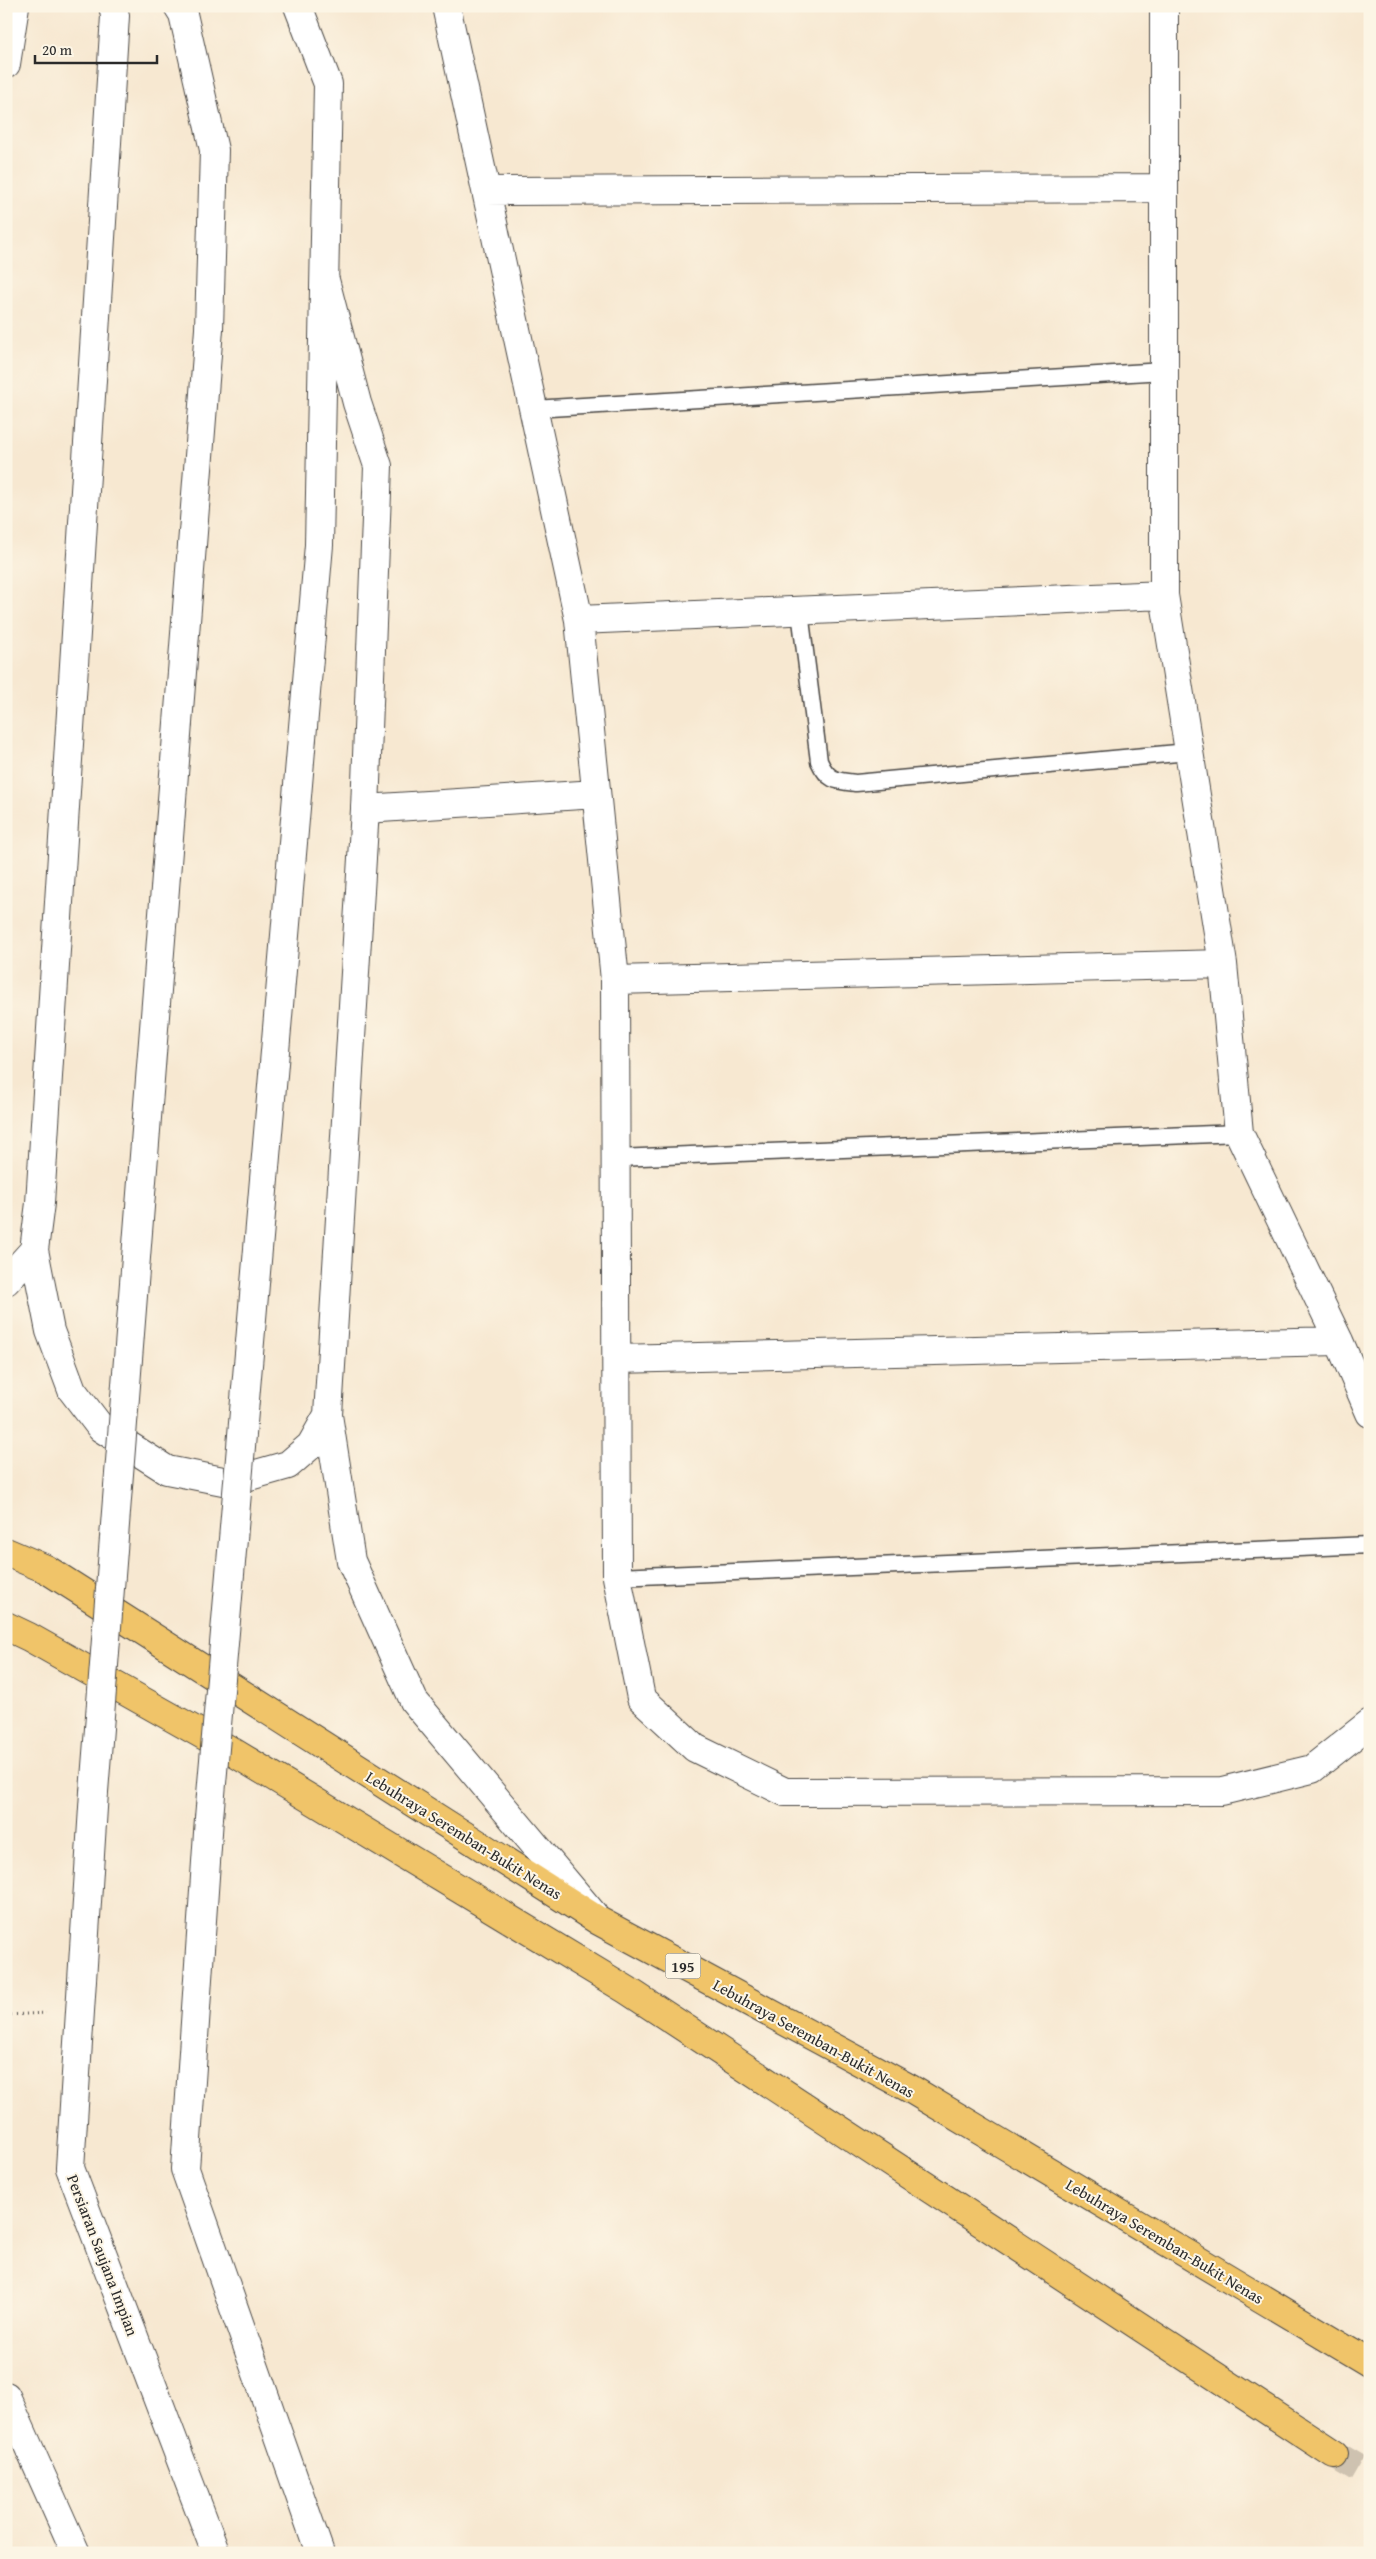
<svg xmlns="http://www.w3.org/2000/svg" width="1376" height="2559" font-family="'Gentium Book Plus',serif">
  <rect width="100%" height="100%" fill="#fcf5e5"/>
  <filter id="ink" filterUnits="userSpaceOnUse"><feTurbulence type="fractalNoise" baseFrequency=".02" numOctaves="2"/><feDisplacementMap in="SourceGraphic" scale="10" xChannelSelector="R" yChannelSelector="G"/><feConvolveMatrix kernelMatrix="1 2 1 2 8 2 1 2 1" color-interpolation-filters="sRGB"/></filter>
  <filter id="wash" filterUnits="userSpaceOnUse"><feTurbulence type="fractalNoise" baseFrequency=".0096" numOctaves="4" result="noise"/><feDisplacementMap in="SourceGraphic" scale="20" xChannelSelector="R" yChannelSelector="G"/><feGaussianBlur stdDeviation="1.12" result="paint"/><feColorMatrix in="noise" values="0 0 0 0 0 0 0 0 0 0 0 0 0 0 0 0 0 1.4 0 .05"/><feComposite in="paint" operator="in"/></filter>
  <g filter="url(#wash)">
    <rect width="100%" height="100%" fill="#f7e8d1"/>
  </g>
  <g filter="url(#ink)">
    <g fill="none" stroke-linecap="round" stroke-linejoin="round">
      <path stroke="#cec2b0" stroke-width="28" stroke-dasharray="28 14" stroke-linecap="butt" d="M1334 2454 1370 2475"/>
      <defs>
        <path id="service" d="M533 409 1164 371
          M800 612 819 761C828 781 836 781 856 783L1188 752
          M617 1158 1239 1133
          M617 1577 1370 1545"/>
        <path id="minor" d="M446 6 579 620 615 980 617 1577 641 1698 695 1748 785 1792 1222 1791 1312 1769 1370 1723
          M1164 6V595L1223 964 1239 1133 1339 1341 1370 1413
          M6 64 15 6
          M486 191 1164 188
          M579 620 1164 595
          M365 809 596 794
          M615 980 1223 964
          M617 1359 1339 1341
          M6 2396 76 2553"/>
        <path id="tertiary" d="M298 6 328 84 319 545 302 738
          M325 280 357 403 378 466 365 809 328 1415 351 1561 414 1701 593 1914
          M178 723 209 329 214 150 183 14 178 6
          M34 1250 50 1331 72 1390 101 1428 167 1470 228 1482 288 1465 311 1445 328 1415
          M6 1281 34 1250 40 1203 115 16 113 6
          M94 1792 70 2168 216 2553
          M209 1818 185 2169 320 2553"/>
        <path id="trunk" d="M6 1552 46 1569 599 1921 909 2088 1370 2363
          M6 1626 29 1637 228 1749 627 1990 1334 2454"/>
      </defs>
      <use href="#service" stroke="#4a4744" stroke-width="19"/>
      <use href="#minor" stroke="#4a4744" stroke-width="30"/>
      <use href="#tertiary" stroke="#4a4744" stroke-width="30"/>
      <use href="#trunk" stroke="#4a4744" stroke-width="30"/>
      <path stroke="#4a4744" stroke-width="3" stroke-dasharray="1 4" stroke-linecap="butt" d="M6 2015 46 2013"/>
      <use href="#service" stroke="#fff" stroke-width="16"/>
      <use href="#minor" stroke="#fff" stroke-width="28"/>
      <use href="#tertiary" stroke="#fff" stroke-width="28"/>
      <use href="#trunk" stroke="#f0c469" stroke-width="28"/>
      <defs>
        <path id="tertiary-bridge" d="M94 1792 178 723
          M209 1818 302 738"/>
      </defs>
      <use href="#tertiary-bridge" stroke="#4a4744" stroke-width="30" stroke-linecap="butt"/>
      <use href="#tertiary-bridge" stroke="#fff" stroke-width="28"/>
    </g>
  </g>
  <g text-anchor="middle" dominant-baseline="central" stroke-width="4" stroke-linejoin="round" paint-order="stroke">
    <rect fill="#fcf5e5" stroke="#6a6863" stroke-width="1" x="665.5" y="1953.5" width="35" height="25" rx="4"/>
    <g font-size="15" font-weight="bold" fill="#2b2b2b">
      <text x="683" y="1966">195</text>
    </g>
    <g font-size="16" fill="#2b2b2b" stroke="#fcf5e5">
      <text transform="translate(464 1835) rotate(32)">Lebuhraya Seremban-Bukit Nenas</text>
      <text transform="translate(814 2038) rotate(29)">Lebuhraya Seremban-Bukit Nenas</text>
      <text transform="translate(1165 2241) rotate(31)">Lebuhraya Seremban-Bukit Nenas</text>
      <text transform="translate(103 2255) rotate(69)">Persiaran Saujana Impian</text>
    </g>
  </g>
  <rect width="1376" height="2559" fill="none" stroke="#fcf5e5" stroke-width="25"/>
  <path d="M35 55v8h122v-8" fill="none" stroke="#2b2b2b" stroke-width="2.5"/>
  <text x="42" y="55" font-size="15" fill="#2b2b2b" stroke="#fcf5e5" stroke-width="4" paint-order="stroke">20 m</text>
</svg>
